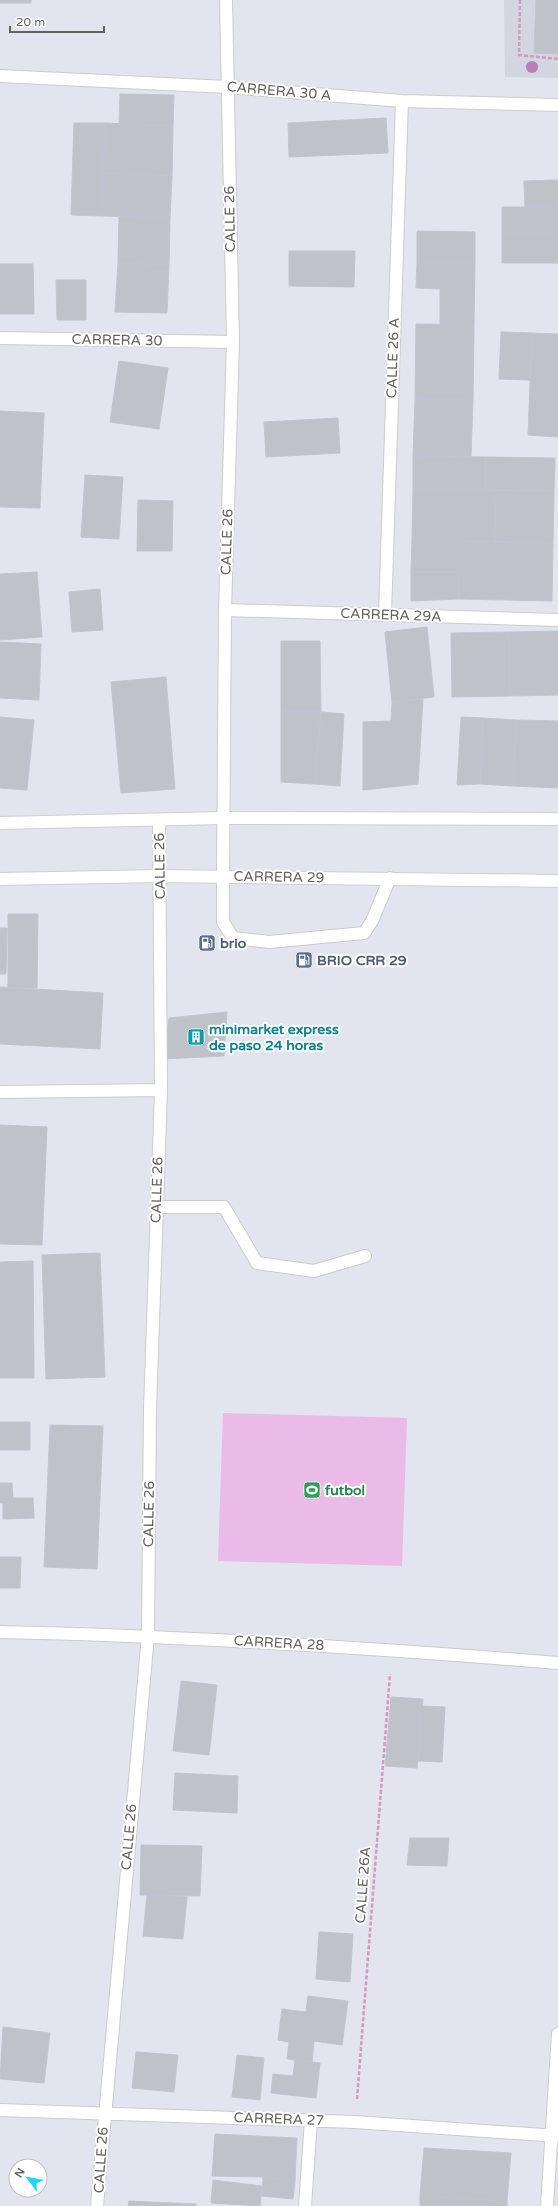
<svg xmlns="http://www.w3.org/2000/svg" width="558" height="2206" font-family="'Varela Round',sans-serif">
  <rect width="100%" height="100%" fill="#e2e4ef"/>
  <path fill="#d3d5e1" d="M504 0H558V78L505 77Z"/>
  <path fill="#e9bbe6" d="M223 1413 407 1418 402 1566 218 1561Z"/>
  <path fill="#bfc2c9" stroke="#c0c4d4" d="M0 0H31V3H0Z
    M536 0H558V54L534 53Z
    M120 94 174 95 173 126 119 124Z
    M386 118 388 153 289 157 288 123Z
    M74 123H105L102 216 71 215Z
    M105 123 173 126 172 176 103 173Z
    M103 173 172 176 170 218 102 216Z
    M558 180V207H525L524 181Z
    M502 207H558V233L502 234Z
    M119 216 170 218 169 265 118 263Z
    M417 231 475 232V263L417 262Z
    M558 233V263H502V234Z
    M289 251H355L354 287 289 286Z
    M417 262 475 263 474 325H440V289L416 288Z
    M118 263 169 265 167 313 115 312Z
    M0 264H33L34 314H0Z
    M56 280H86V320H57Z
    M416 324 474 325 473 400 415 399Z
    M501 332 532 333 530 380 499 379Z
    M532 333 558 334V437L528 435Z
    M119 361 168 368 159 429 110 422Z
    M415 399 473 400 471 457 413 456Z
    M0 411 44 413 40 508 0 507Z
    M338 418 340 453 266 457 264 422Z
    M413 456 486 457V490L413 489Z
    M486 457 555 458 554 491 486 490Z
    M85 475 123 477 119 539 81 537Z
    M413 489 496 490 495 542 412 540Z
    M496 490 554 491 553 543 495 542Z
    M138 500 173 501 172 551H137Z
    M412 540 553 543 552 601 458 599 459 572H411Z
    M37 572 42 637 0 640V574Z
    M411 572H459L458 599 411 601Z
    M100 589 103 630 72 632 69 592Z
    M427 627 434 697 392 702 385 632Z
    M558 631V695L510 696 509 632Z
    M509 632 510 696 452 697 451 633Z
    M281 641H320L321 712H281Z
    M0 642 41 644 39 700 0 698Z
    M166 677 175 789 121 793 111 682Z
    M423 699 418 784 363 790V722L391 721 392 702Z
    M281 712H321L315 784 281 782Z
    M321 712 344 714 340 786 315 784Z
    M0 717 34 720 27 790 0 788Z
    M461 717 483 718 480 784 457 785Z
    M483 718 516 720 513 786 480 784Z
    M516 720 558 721V788L513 786Z
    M8 914H38L37 988H8Z
    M0 928H7L6 974H0Z
    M0 987 103 993 100 1049 0 1044Z
    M227 1012 224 1056 163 1059 169 1018Z
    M0 1125 47 1127 42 1245 0 1244Z
    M100 1253 105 1377 46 1379 42 1255Z
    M33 1261 34 1378H0V1262Z
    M0 1422H30V1450H0Z
    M50 1425 103 1426 97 1569 44 1567Z
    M0 1483H12L13 1498H33L34 1518 3 1519V1503H0Z
    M0 1557H21L20 1588H0Z
    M181 1681 217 1685 209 1755 173 1751Z
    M391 1697 423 1699 417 1768 385 1766Z
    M421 1706 445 1707 442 1762 418 1761Z
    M175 1773 238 1776 237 1813 173 1810Z
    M410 1838H449L447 1866 407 1865Z
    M141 1845 202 1846 200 1896 140 1895Z
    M147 1894 187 1897 183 1939 143 1936Z
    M319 1932 353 1934 350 1982 316 1979Z
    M308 1996 348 2001 342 2045 314 2041 312 2062 287 2059 289 2042 278 2040 282 2009 306 2012Z
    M3 2027 50 2033 44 2083 0 2079Z
    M136 2052 178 2055 174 2092 132 2088Z
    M237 2055 264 2058 260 2100 232 2097Z
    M295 2060 320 2063 316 2098 271 2093 273 2074 293 2076Z
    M215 2134 297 2138 295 2181 263 2177 212 2176Z
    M424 2148 511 2153 507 2201 420 2196Z
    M263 2177 295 2181 293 2199 262 2196Z
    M213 2180 262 2186 260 2206 211 2203Z
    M420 2196 507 2201V2206H420Z
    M129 2201 196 2204V2206H128Z"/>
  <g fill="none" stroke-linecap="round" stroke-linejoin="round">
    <defs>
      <path id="service" d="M223 876V922L233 938 269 942 364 933 372 921 390 878
        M157 1207H224L257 1263 314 1271 365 1256"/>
      <path id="minor" d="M0 76 227 87 402 101 558 105
        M0 338 233 342
        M225 610 558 620
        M385 614 402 101
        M223 876 225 610 233 342 226 0
        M0 1092 161 1090
        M0 1632C187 1636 372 1648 558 1663
        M0 2110 355 2122 558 2136
        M97 2206 148 1635 150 1409 161 1090 159 820
        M305 2206 311 2120
        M547 2206 558 2034"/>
      <path id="secondary" d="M0 823 223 818 558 819
        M0 879 160 876 558 881"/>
    </defs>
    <use href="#service" stroke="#ceccc6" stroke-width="14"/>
    <use href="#minor" stroke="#ceccc6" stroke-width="14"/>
    <use href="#secondary" stroke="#d2cfc8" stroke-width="14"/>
    <path stroke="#d599c0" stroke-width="2.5" stroke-dasharray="4 2" stroke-linecap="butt" d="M520 0 519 55 558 59
      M357 2099 390 1674"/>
    <use href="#service" stroke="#fff" stroke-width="12"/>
    <use href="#minor" stroke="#fff" stroke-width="12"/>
    <use href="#secondary" stroke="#fff" stroke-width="12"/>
  </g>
  <circle fill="#b580b4" cx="532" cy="67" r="6"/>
  <defs>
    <symbol id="fuel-square" viewBox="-11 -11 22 22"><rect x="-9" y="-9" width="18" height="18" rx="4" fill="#5c6f8a" stroke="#fff"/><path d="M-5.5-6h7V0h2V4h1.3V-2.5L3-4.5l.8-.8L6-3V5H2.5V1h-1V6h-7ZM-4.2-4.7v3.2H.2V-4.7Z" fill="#fff"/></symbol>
    <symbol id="building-square" viewBox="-11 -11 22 22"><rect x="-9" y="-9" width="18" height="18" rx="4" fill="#0f9aa8" stroke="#fff"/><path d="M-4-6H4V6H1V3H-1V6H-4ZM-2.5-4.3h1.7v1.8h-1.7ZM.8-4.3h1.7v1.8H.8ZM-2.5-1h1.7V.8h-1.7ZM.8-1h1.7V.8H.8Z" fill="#fff"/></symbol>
    <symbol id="stadium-square" viewBox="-11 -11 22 22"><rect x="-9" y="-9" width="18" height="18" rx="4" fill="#2e9e5b" stroke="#fff"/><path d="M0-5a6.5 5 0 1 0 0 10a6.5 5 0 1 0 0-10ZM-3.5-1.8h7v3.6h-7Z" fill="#fff"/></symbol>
  </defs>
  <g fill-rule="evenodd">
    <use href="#fuel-square" x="197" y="933" width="20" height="20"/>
    <use href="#fuel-square" x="294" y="950" width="20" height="20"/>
    <use href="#building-square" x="186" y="1027" width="20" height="20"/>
    <use href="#stadium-square" x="302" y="1480" width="20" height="20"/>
  </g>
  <g text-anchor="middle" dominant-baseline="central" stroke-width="4" stroke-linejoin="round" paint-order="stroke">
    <g font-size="14" fill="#64615a" stroke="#fff">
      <text transform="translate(279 91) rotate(5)">CARRERA 30 A</text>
      <text transform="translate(230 219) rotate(-91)">CALLE 26</text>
      <text transform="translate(117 340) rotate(1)">CARRERA 30</text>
      <text transform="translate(393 358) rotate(-88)">CALLE 26 A</text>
      <text transform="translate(227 542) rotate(-88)">CALLE 26</text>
      <text transform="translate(391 615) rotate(2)">CARRERA 29A</text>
      <text transform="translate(160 866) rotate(-91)">CALLE 26</text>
      <text transform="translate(279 877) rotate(1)">CARRERA 29</text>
      <text transform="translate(157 1190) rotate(-88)">CALLE 26</text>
      <text transform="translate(149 1514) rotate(-89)">CALLE 26</text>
      <text transform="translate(279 1643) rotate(3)">CARRERA 28</text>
      <text transform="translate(129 1837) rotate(-85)">CALLE 26</text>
      <text transform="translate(363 1885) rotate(-86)">CALLE 26A</text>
      <text transform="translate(279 2119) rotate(2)">CARRERA 27</text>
      <text transform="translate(101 2160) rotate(-86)">CALLE 26</text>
    </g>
    <g font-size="14" font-weight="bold" fill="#4e5e75" stroke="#fff" text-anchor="start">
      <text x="220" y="943">brio</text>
      <text x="317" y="960">BRIO CRR 29</text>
    </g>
    <g font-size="14" font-weight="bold" fill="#0d838f" stroke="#fff" text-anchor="start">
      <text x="209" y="1029">minimarket express<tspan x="209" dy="16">de paso 24 horas</tspan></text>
    </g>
    <g font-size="14" font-weight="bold" fill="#27864d" stroke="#fff" text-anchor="start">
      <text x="325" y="1490">futbol</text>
    </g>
  </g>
  <g transform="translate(28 2178) rotate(302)"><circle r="19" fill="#ffffff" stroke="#c1c0bd"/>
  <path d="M0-3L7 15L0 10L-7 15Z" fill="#1cd8fb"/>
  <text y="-6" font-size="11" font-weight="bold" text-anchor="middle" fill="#64615a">N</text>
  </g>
  <path d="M10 26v6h94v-6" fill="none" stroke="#64615a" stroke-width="2"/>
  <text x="16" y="26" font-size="12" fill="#64615a" stroke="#ffffff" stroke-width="3" paint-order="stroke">20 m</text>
</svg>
